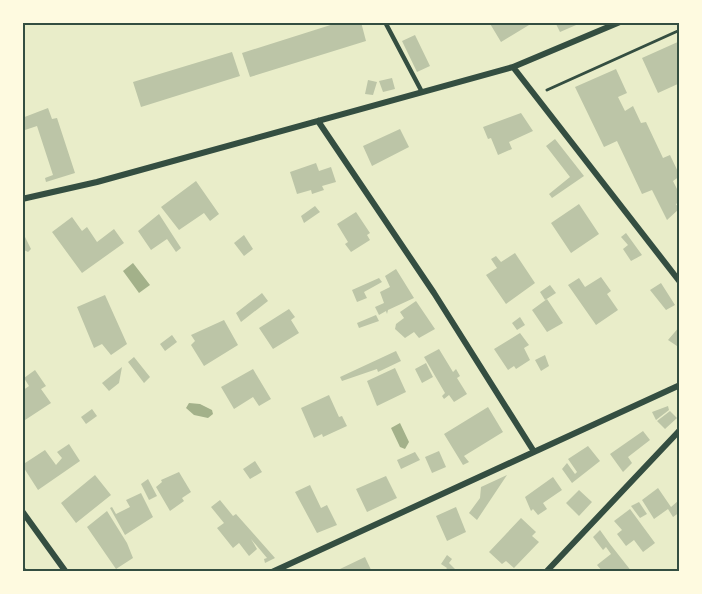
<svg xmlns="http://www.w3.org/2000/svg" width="702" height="594" font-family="'Titillium Web',sans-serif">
  <rect width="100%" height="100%" fill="#e9edc9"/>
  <path fill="#a3b18a" d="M133 263 150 285 139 293 123 271Z
    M189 403 200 404 212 410 213 414 208 418 194 415 186 408Z
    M400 423 409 442 405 449 400 447 391 428Z"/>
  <path fill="#bcc5a7" d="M340 22H361L366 41 250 77 242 53Z
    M489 22H534L501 42Z
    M558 22H583L560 32 556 24Z
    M415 35 430 66 417 72 402 41Z
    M680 41V83L658 93 642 58Z
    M232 52 240 76 141 107 133 82Z
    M616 69 627 93 618 97 625 111 633 106 641 123 646 122 663 158 670 155 680 176 673 181 680 195V202L676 204 679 209 667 220 652 190 642 194 617 141 604 147 575 87Z
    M392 78 395 89 383 92 379 81Z
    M368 80 377 82 373 95 365 94Z
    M48 108 52 119 57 118 75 173 46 182 45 178 53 175 37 126 22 131V118Z
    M521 113 533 131 509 142 512 149 498 155 491 138 488 139 483 127Z
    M400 129 409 147 372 166 363 146Z
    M555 139 584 176 552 198 549 194 570 177 546 146Z
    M316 163 319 171 331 167 336 182 322 186 324 190 312 194 311 190 297 194 290 172Z
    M196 181 219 214 210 221 204 213 179 230 161 207Z
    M579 204 599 234 571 253 551 223Z
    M315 206 320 212 304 223 301 216Z
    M356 212 370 233 367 235 370 240 351 252 345 244 348 242 337 224Z
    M159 214 181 248 176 252 167 239 151 250 138 231Z
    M72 217 82 231 87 227 97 242 114 229 124 243 82 273 52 232Z
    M22 231 31 249 28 252 22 249Z
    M626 233 642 255 631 261 623 249 628 245 621 237Z
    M244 235 253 249 244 256 234 243Z
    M515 253 535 283 506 304 486 275 497 268 491 259 496 256 501 262Z
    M396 269 414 298 388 310 387 314 386 311 379 315 375 307 384 303 380 292 390 287 385 276Z
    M601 277 611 291 607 294 618 310 596 325 568 285 579 278 585 287Z
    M379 278 382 282 364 292 367 298 357 302 352 290Z
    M661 283 675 305 666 310 650 290Z
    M550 285 556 293 545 300 540 292Z
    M262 293 268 301 241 322 236 313Z
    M105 295 127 344 111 355 102 344 94 348 77 307Z
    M547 299 563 323 547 332 532 310Z
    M416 301 435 329 419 338 414 332 405 338 395 329 396 324 404 318 400 312Z
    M289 309 295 317 291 320 299 333 273 349 259 328Z
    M376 315 379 321 359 328 357 323Z
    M520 317 525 325 517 330 512 323Z
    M224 320 238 345 204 366 191 345 195 341 191 335Z
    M680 326V348L668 340Z
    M520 333 529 345 524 348 530 360 516 369 514 366 508 370 494 349Z
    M172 335 177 342 165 351 160 344Z
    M439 349 453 372 456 369 460 376 457 378 467 394 454 402 449 395 444 399 442 396 445 393 424 357Z
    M396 351 401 361 378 372 377 369 342 381 340 377Z
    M545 355 549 366 541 371 535 360Z
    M134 357 150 377 144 383 128 362Z
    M426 363 433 377 422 383 415 369Z
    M122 367 119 383 109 391 102 383Z
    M395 368 406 392 377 406 367 381Z
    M253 369 271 399 259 406 253 397 234 409 221 387Z
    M35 370 46 386 41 389 51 403 22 422V391L29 386 24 378Z
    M329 395 339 417 342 416 347 426 323 437 322 434 314 438 301 408Z
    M668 406 669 410 656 420 652 412Z
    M488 407 503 432 464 456 469 462 463 465 444 434Z
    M92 409 97 416 86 424 81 417Z
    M670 411 677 418 665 429 657 421Z
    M643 431 650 440 628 457 632 463 623 472 610 454Z
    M69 444 80 461 38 490 22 465 45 450 56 465 62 458 57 452Z
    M588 446 600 461 572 483 562 469 567 463 575 474 577 472 568 459Z
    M439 451 446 467 432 473 425 457Z
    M415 452 420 460 401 469 397 460Z
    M255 461 262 472 250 479 243 469Z
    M179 472 191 492 182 498 184 501 170 511 156 487 162 482 161 480Z
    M95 475 111 495 76 523 61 503Z
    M507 475 477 520 469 513 480 498 481 487Z
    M386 476 397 498 367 512 356 489Z
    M553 477 562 490 543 503 547 509 538 515 533 509 531 511 525 497Z
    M148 479 157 496 149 500 141 484Z
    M310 485 321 508 327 505 337 525 317 533 295 492Z
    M658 488 671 507 678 501 680 504V512L673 517 668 509 654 519 642 500Z
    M579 490 592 502 579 516 566 503Z
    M141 493 153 517 125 535 110 508 112 507 116 514 130 507 126 500Z
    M220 500 233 516 236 514 275 558 265 563 264 559 267 558 251 539 257 549 249 556 239 543 233 548 217 528 224 523 211 507Z
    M639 502 647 514 640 518 631 506Z
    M456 507 466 532 447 541 436 516Z
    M630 509 655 543 643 552 634 540 626 546 617 534 622 530 614 521Z
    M107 511 127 543 133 558 116 569 87 527Z
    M521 518 536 532 532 536 539 542 514 568 506 561 502 564 489 552Z
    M600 530 610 544 632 572H603L597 565 611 554 606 547 603 550 593 537Z
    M447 555 452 559 449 563 458 572H444L447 568 441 564Z
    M365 557 372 572H333L340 569Z"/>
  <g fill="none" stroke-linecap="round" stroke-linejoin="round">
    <path stroke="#344e41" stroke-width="3" d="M547 90 680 30
      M22 566 26 572"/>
    <path stroke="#344e41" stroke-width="4.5" d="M385 22 422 92"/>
    <path stroke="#344e41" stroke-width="6" d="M513 67 680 282
      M318 121 434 293 533 450
      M22 199 97 182 513 67 620 22
      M22 511 66 572
      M272 572 680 385
      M546 572 680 430"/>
  </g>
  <rect width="702" height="594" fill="none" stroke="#fefae0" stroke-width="48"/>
  <rect x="24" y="24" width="654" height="546" fill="none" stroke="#344e41" stroke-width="2"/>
</svg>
